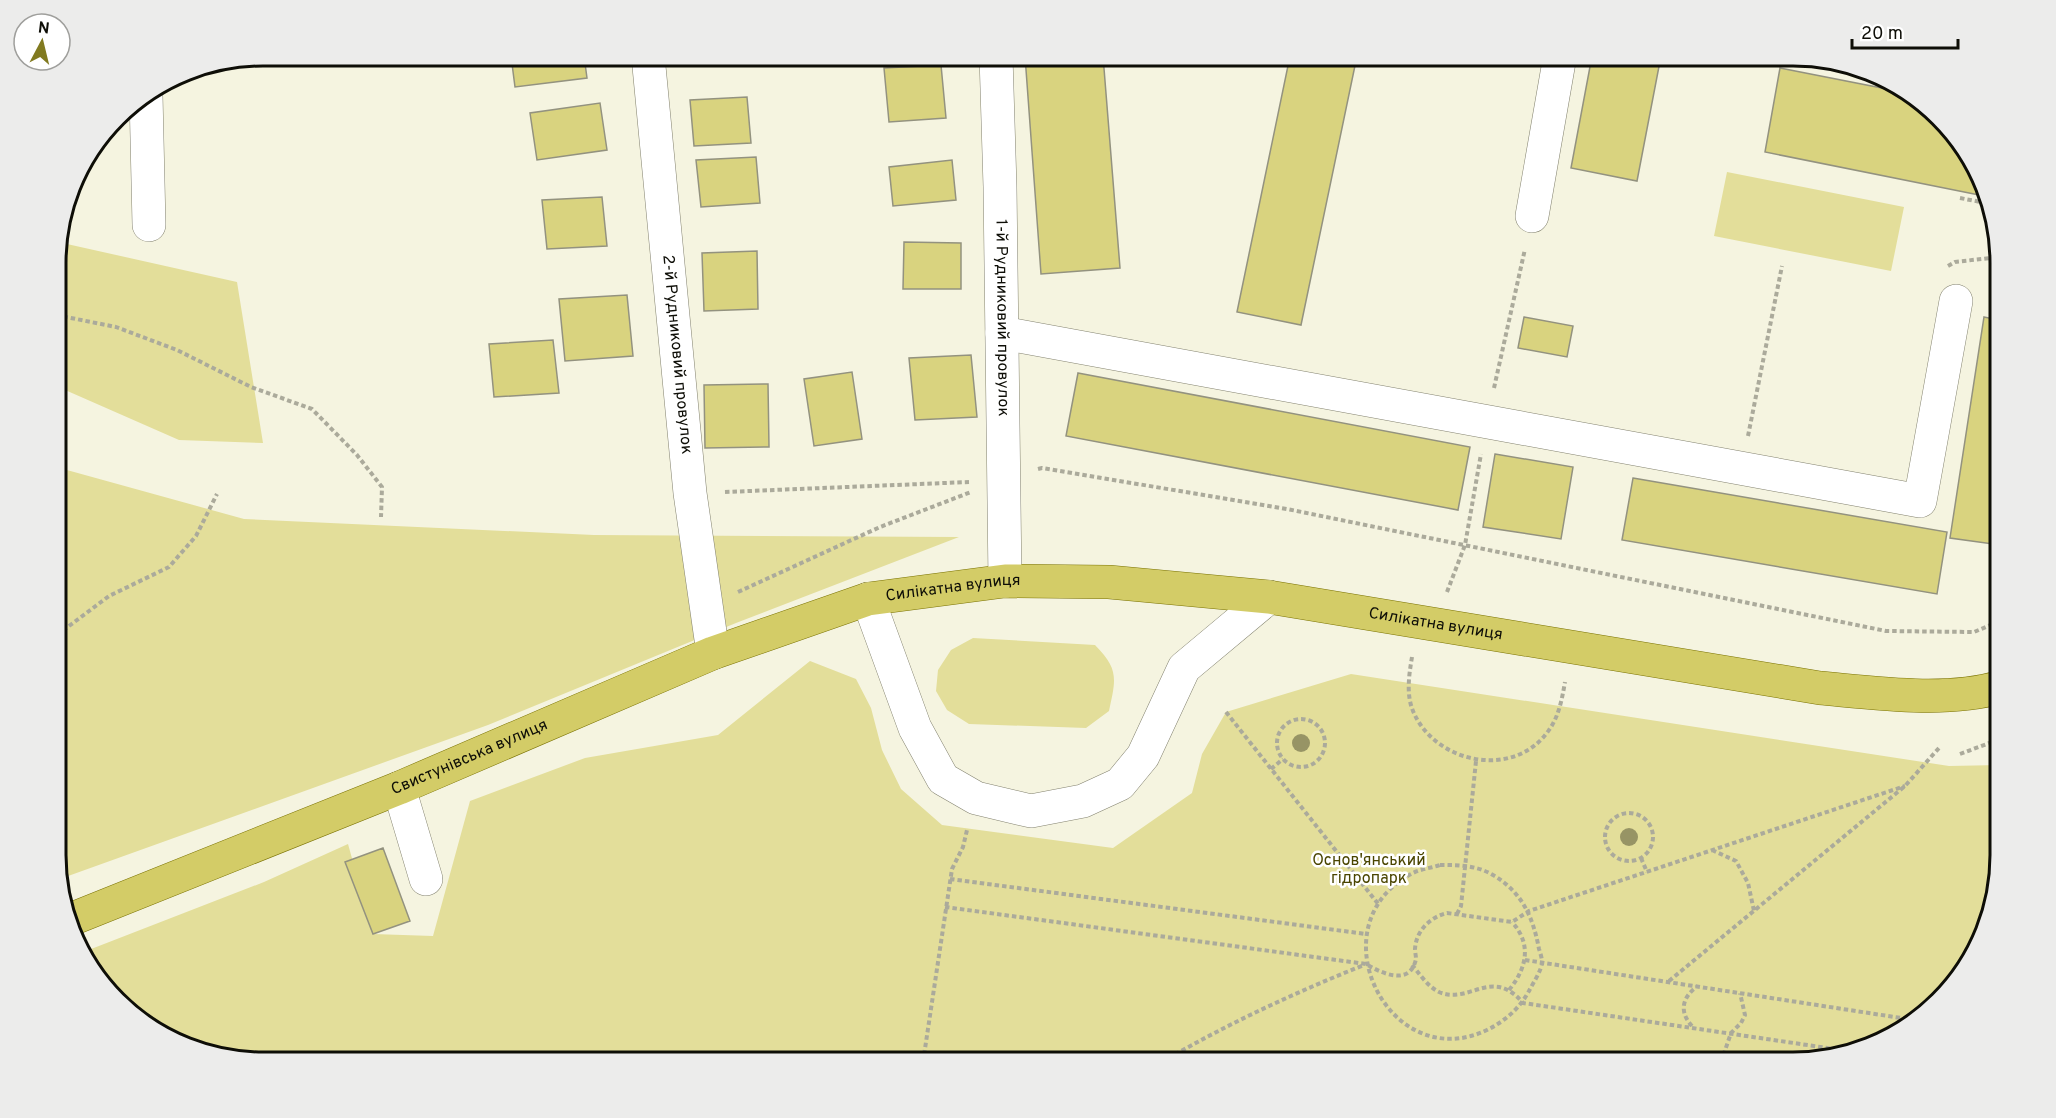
<svg xmlns="http://www.w3.org/2000/svg" width="2056" height="1118" font-family="Overpass,sans-serif">
  <rect width="100%" height="100%" fill="#f5f4e0"/>
  <path fill="#e3de9a" d="M1727 172 1904 207 1891 271 1714 236Z
    M58 242 237 282 263 443 179 440 56 386Z
    M56 467 244 519 594 535 959 537 736 623 488 725 57 880Z
    M973 638 1095 645C1119 669 1116 679 1109 711L1086 728 969 724 947 710 936 691 938 670 951 650Z
    M810 661 856 679 871 708 882 750 901 789 942 825 1113 848 1192 793 1202 754 1226 712 1351 674 1949 766 2000 765V855L1979 947 1908 1028 1806 1062H263L171 1041 98 981 86 951 264 882 348 844 373 934 433 936 470 801 585 758 718 735Z"/>
  <path fill="#d9d37f" stroke="#93927f" stroke-width="1.5" d="M511 56H584L587 78 515 87Z
    M1025 56H1103L1120 268 1041 274Z
    M1290 56H1357L1301 325 1237 312Z
    M1592 56H1661L1637 181 1571 168Z
    M941 65 946 118 889 122 884 68Z
    M1780 68 1902 92 1965 148 1984 196 1765 152Z
    M747 97 751 143 694 146 690 100Z
    M600 103 607 150 537 160 530 113Z
    M756 157 760 203 701 207 696 160Z
    M952 160 956 200 893 206 889 167Z
    M602 197 607 246 547 249 542 200Z
    M904 242 961 243V289H903Z
    M757 251 758 309 704 311 702 253Z
    M627 295 633 356 565 361 559 299Z
    M1524 317 1573 326 1567 357 1518 348Z
    M1984 317 1999 320 2000 545 1950 538Z
    M553 340 559 393 494 397 489 344Z
    M971 355 977 417 915 420 909 358Z
    M852 372 862 439 814 446 804 379Z
    M1078 373 1470 447 1458 510 1066 436Z
    M768 384 769 447 705 448 704 385Z
    M1495 454 1573 467 1561 539 1483 527Z
    M1633 478 1947 532 1937 594 1622 540Z
    M383 848 410 921 373 934 345 862Z"/>
  <g fill="none" stroke-linecap="round" stroke-linejoin="round">
    <defs>
      <g id="minor">
        <path id="s1" d="M648 56 690 493 713 653"/>
        <path id="s2" d="M996 56 1000 187 1005 581"/>
        <path d="M146 95 149 225"/>
        <path d="M1532 216 1560 56"/>
        <path d="M1002 333 1920 501 1956 301"/>
        <path d="M868 599 915 728 943 779 976 798 1031 811 1083 801 1120 784 1143 756 1184 668 1269 597"/>
        <path d="M399 788 426 879"/>
      </g>
      <g id="major">
        <path id="s3" d="M72 919 399 788 713 653 868 599 1005 581 1109 582 1269 597 1820 688C1875 693 1947 703 2000 687"/>
      </g>
    </defs>
    <use href="#minor" stroke="#83826f" stroke-width="34"/>
    <use href="#major" stroke="#7b7304" stroke-width="34"/>
    <path stroke="#abaa9b" stroke-width="4" stroke-dasharray="4.5 3" stroke-linecap="butt" d="M1960 198 1986 203
      M1948 266 1955 262 1999 257
      M56 315 116 327 177 350 251 387 312 409 357 455 382 487 381 517
      M1494 388 1525 249
      M1748 436 1782 266
      M1038 469 1042 468 1287 509 1886 631 1974 632 2000 621
      M725 492 969 482
      M738 592 880 527 971 492
      M1447 592 1465 545 1481 454
      M57 635 109 596 169 567 196 536 217 494
      M1412 657C1409 675 1406 694 1413 711 1435 764 1515 780 1549 730 1559 716 1562 699 1565 682
      M1226 712 1379 905
      M1277 743a24 24 0 1 1 48 0a24 24 0 1 1-48 0Z
      M1960 754 2000 739
      M1271 769 1283 759
      M1605 837a24 24 0 1 1 48 0a24 24 0 1 1-48 0Z
      M1712 850 1736 861 1748 883 1754 911
      M1641 858 1647 872
      M1440 865C1458 865 1476 865 1493 875 1522 892 1533 917 1539 949 1540 952 1542 958 1542 962 1542 970 1533 983 1529 991 1519 1009 1505 1021 1487 1030 1389 1077 1313 924 1413 873 1421 869 1431 868 1440 865Z
      M950 879 1366 934
      M945 907 1366 964C1381 973 1410 987 1416 959 1416 956 1415 952 1415 949 1416 931 1430 917 1447 913L1512 922 1529 911 1905 786
      M1457 914 1461 906 1476 761
      M1976 950 1985 907 1994 881
      M1525 960 1914 1020
      M1412 965C1420 974 1427 986 1439 992 1470 1005 1492 966 1523 1003L1841 1050
      M1669 981 1905 786 1939 748
      M1509 990C1527 968 1532 944 1512 922
      M1692 1026C1678 1011 1683 996 1698 986
      M923 1062 952 869 963 847 967 830
      M1162 1062C1227 1024 1294 993 1364 965
      M1721 1062 1731 1033 1741 1023 1745 1015 1740 993"/>
    <use href="#minor" stroke="#fff" stroke-width="33"/>
    <use href="#major" stroke="#d3cc67" stroke-width="33"/>
  </g>
  <g fill="#979465">
    <circle cx="1301" cy="743" r="9"/>
    <circle cx="1629" cy="837" r="9"/>
  </g>
  <g text-anchor="middle" dominant-baseline="central" stroke-width="5" stroke-linejoin="round" paint-order="stroke">
    <g font-size="16" fill="#0e0e07" stroke="#fff">
      <text stroke="none"><textPath href="#s2" startOffset="262">1-й Рудниковий провулок</textPath></text>
      <text stroke="none"><textPath href="#s1" startOffset="300">2-й Рудниковий провулок</textPath></text>
      <text stroke="none"><textPath href="#s3" startOffset="944">Силікатна вулиця</textPath></text>
      <text stroke="none"><textPath href="#s3" startOffset="1430">Силікатна вулиця</textPath></text>
      <text stroke="none"><textPath href="#s3" startOffset="429">Свистунівська вулиця</textPath></text>
    </g>
    <g font-size="16" fill="#4a4500" stroke="#fff">
      <text x="1369" y="861">Основ'янський<tspan x="1369" dy="18">гідропарк</tspan></text>
    </g>
  </g>
  <path d="M0 0H2056V1118H0ZM263 66H1793A197 197 0 0 1 1990 263V855A197 197 0 0 1 1793 1052H263A197 197 0 0 1 66 855V263A197 197 0 0 1 263 66Z" fill="#ececeb" fill-rule="evenodd"/>
  <path fill="none" stroke="#0e0e07" stroke-width="3" d="M263 66H1793A197 197 0 0 1 1990 263V855A197 197 0 0 1 1793 1052H263A197 197 0 0 1 66 855V263A197 197 0 0 1 263 66Z"/>
  <g transform="translate(42 42) rotate(7)"><circle r="28" fill="#ffffff" stroke="#9f9f9c" stroke-width="1.5"/>
  <path d="M0-4.5L10 22L0 15L-10 22Z" fill="#817a20"/>
  <text y="-9" font-size="16" font-weight="bold" text-anchor="middle" fill="#0e0e07">N</text>
  </g>
  <path d="M1852 39v9h106v-9" fill="none" stroke="#0e0e07" stroke-width="3"/>
  <text x="1861" y="39" font-size="18" fill="#0e0e07" stroke="#ffffff" stroke-width="4.5" paint-order="stroke">20 m</text>
</svg>
